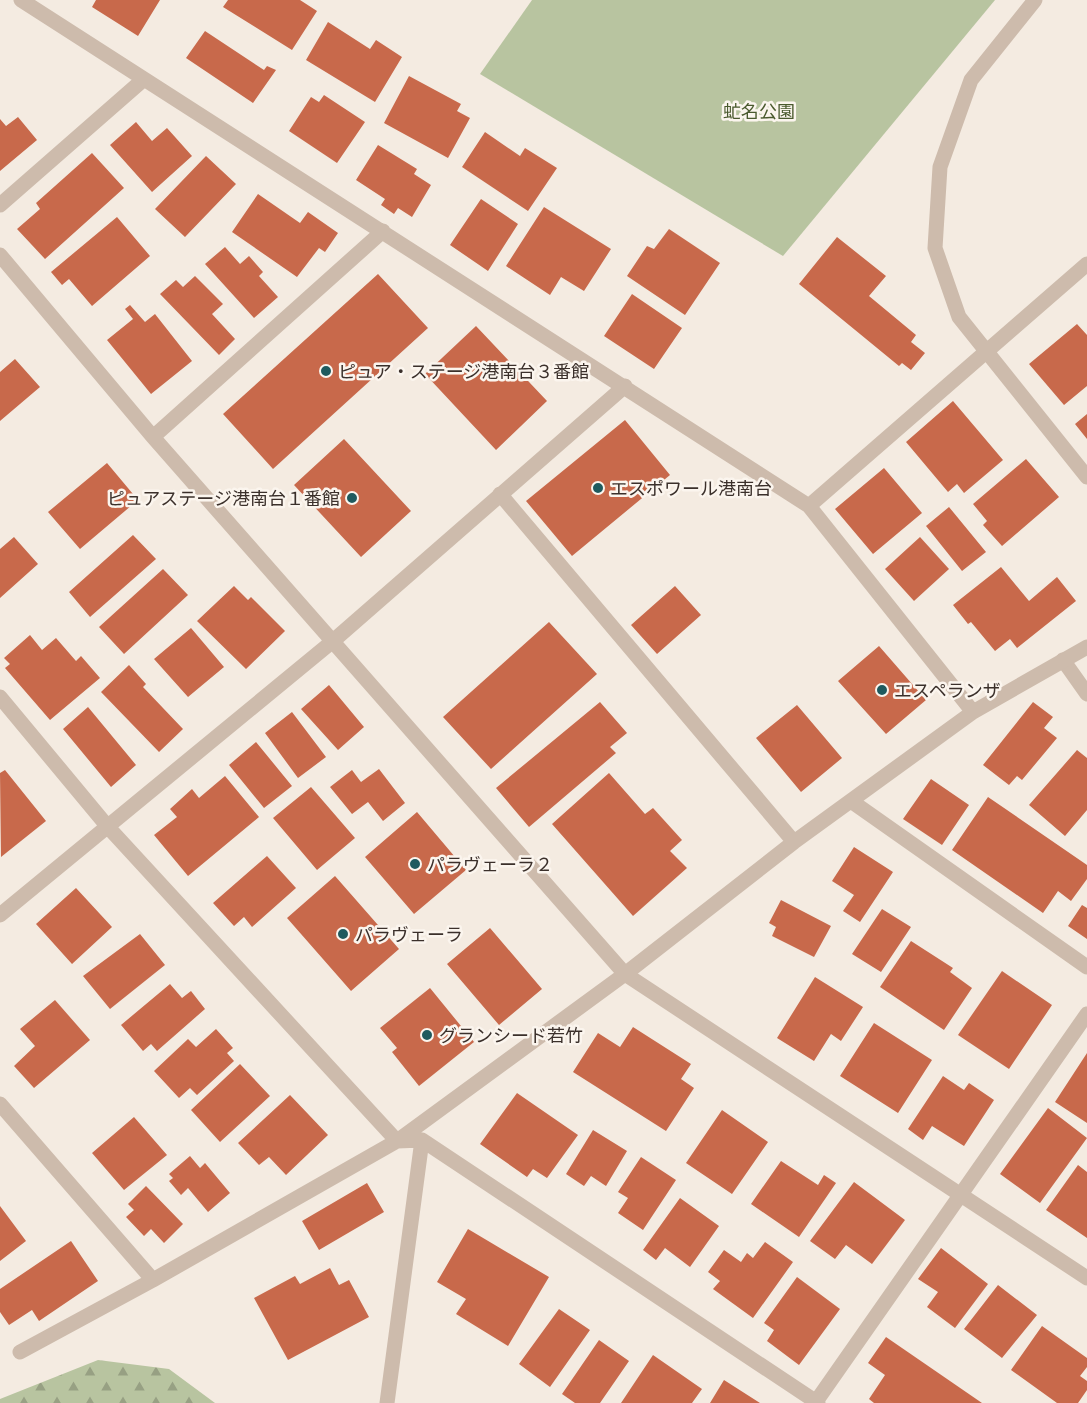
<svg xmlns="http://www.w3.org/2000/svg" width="1087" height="1403" font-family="Lato,'Noto Sans JP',sans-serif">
  <defs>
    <pattern id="forest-firs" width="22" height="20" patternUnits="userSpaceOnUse" patternTransform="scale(1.5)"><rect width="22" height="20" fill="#b8c4a0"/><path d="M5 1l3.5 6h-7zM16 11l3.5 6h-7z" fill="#97a083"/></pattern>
  </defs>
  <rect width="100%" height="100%" fill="#f4ebe1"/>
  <path fill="#b8c4a0" d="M532 0H995L783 256 480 74Z"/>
  <path fill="url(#forest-firs)" d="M98 1360 169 1369 215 1403H0V1399Z"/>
  <path fill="#c8694b" d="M96 0H160L138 36 92 7Z
    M228 0H300L317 11 292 50 223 7Z
    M328 22 370 49 376 40 402 57 375 102 306 60Z
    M205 31 264 70 267 66 276 70 253 103 186 58Z
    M409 76 461 104 457 111 470 118 448 158 384 123Z
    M324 95 365 122 337 163 289 131 311 97 319 102Z
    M18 117 37 140 0 171V119L6 126Z
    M136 122 152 141 167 128 192 156 152 192 110 145Z
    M485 132 520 156 525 148 557 168 528 211 462 167Z
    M378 145 417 169 414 174 431 185 412 217 398 208 394 214 381 205 385 199 356 180Z
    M92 153 124 188 45 259 17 229 40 209 36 203Z
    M206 156 236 184 185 237 155 209Z
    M258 194 300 223 308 212 338 233 325 252 319 248 297 277 232 232Z
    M481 199 518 224 488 271 450 245Z
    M544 207 611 249 584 291 561 277 550 295 506 266Z
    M117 217 150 256 92 306 69 279 62 285 51 272Z
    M669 229 720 263 685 315 627 276 647 246 654 249Z
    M837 237 886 276 869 296 916 335 911 342 925 353 911 370 902 363 899 366 799 284Z
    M225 247 240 264 249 256 263 272 259 276 278 297 254 318 205 264Z
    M378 274 428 328 273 469 223 414Z
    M195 276 223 304 212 314 235 339 219 355 160 294 176 280 183 287Z
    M632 294 682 328 654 369 604 336Z
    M130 305 145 322 155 314 192 361 151 394 107 340 133 319 125 309Z
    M1077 324 1087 335V386L1064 405 1029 364Z
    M476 326 547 401 496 450 425 374Z
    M15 359 40 387 0 421V372Z
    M953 401 1003 460 964 493 957 484 948 492 906 442Z
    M1087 414V439L1075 424Z
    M625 420 670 475 572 556 526 501Z
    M344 439 411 511 361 557 294 485Z
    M1026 459 1059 497 1002 546 983 525 987 521 973 504Z
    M107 463 138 500 80 549 48 512Z
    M884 468 922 513 873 554 835 509Z
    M949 507 986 552 962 571 926 526Z
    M133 535 156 559 90 617 69 592Z
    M14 537 38 564 0 598V549Z
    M920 537 949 569 914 601 885 569Z
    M1001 567 1029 601 1057 577 1076 601 1017 648 1010 639 995 651 971 622 968 624 953 605Z
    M163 569 188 595 124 654 99 627Z
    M234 586 248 600 251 597 285 631 246 669 197 621Z
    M675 586 701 615 657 654 631 625Z
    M549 622 597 674 491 769 443 717Z
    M191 628 224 667 188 697 154 659Z
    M30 635 42 650 56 638 76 661 81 656 100 678 50 720 5 668 10 664 4 658Z
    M879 646 926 700 886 734 838 681Z
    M129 665 146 684 143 687 183 729 159 752 101 692Z
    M329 685 364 727 338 750 301 709Z
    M600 702 627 733 610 747 616 753 529 827 496 788Z
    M1033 702 1053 717 1044 728 1057 738 1022 780 1017 776 1009 785 983 765Z
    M797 705 842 758 801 792 756 738Z
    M88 707 136 765 111 787 63 729Z
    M292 712 326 757 298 778 265 733Z
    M256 742 292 786 264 808 229 765Z
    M1077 750 1087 758V810L1065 836 1029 805Z
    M379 769 405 803 383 821 368 802 352 814 330 787 352 770 361 782Z
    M5 770 46 821 1 857 0 773Z
    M609 773 645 814 653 808 682 840 670 851 687 868 633 916 552 824Z
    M225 776 259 817 188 876 154 835 177 817 170 809 192 789 199 798Z
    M931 779 969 805 942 845 903 819Z
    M311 787 355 838 317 870 273 818Z
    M988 797 1087 865V879L1071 901 1058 891 1043 913 952 850Z
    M417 812 466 870 414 914 365 857Z
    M854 847 893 872 860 922 843 911 854 895 832 881Z
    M267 856 296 888 252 927 244 917 234 926 213 903Z
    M335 876 399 949 351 991 287 918Z
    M76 888 112 927 72 964 36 924Z
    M781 900 831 926 814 957 772 936 776 927 769 923Z
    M1082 905 1087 908V939L1068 926Z
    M882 909 911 927 881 972 852 954Z
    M490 928 542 989 499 1025 447 964Z
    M140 934 165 965 110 1009 83 976Z
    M911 941 953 968 950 972 972 988 944 1030 880 987Z
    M1002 971 1052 1005 1009 1069 958 1035Z
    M815 977 863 1007 841 1041 831 1034 814 1061 777 1038Z
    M170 984 182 998 191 991 205 1009 157 1051 151 1044 143 1051 121 1025Z
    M430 988 474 1042 419 1086 392 1052 397 1048 380 1028Z
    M55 1000 90 1040 34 1088 14 1066 35 1046 20 1029Z
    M874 1023 932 1060 898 1113 840 1076Z
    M633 1027 691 1064 681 1079 694 1088 666 1131 573 1072 598 1033 620 1047Z
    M216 1029 233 1048 227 1053 234 1061 197 1095 190 1088 179 1098 154 1071 188 1039 196 1047Z
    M1087 1053V1123L1055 1102Z
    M240 1064 270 1096 220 1142 191 1110Z
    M943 1076 964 1090 969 1083 994 1100 964 1146 932 1126 923 1140 908 1129Z
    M517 1093 578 1135 547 1178 533 1169 527 1177 480 1144Z
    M290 1095 328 1135 286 1175 269 1157 259 1165 238 1143Z
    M1048 1108 1087 1138 1040 1203 1000 1174Z
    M722 1110 768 1142 732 1194 686 1163Z
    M134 1117 167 1155 124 1190 92 1153Z
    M593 1130 627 1151 606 1186 591 1176 584 1186 566 1174Z
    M190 1156 200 1168 205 1163 230 1193 208 1212 188 1188 181 1195 169 1181 173 1178 169 1174Z
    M641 1157 676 1180 643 1230 618 1213 628 1198 618 1192Z
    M781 1161 818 1185 824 1175 836 1183 799 1237 751 1204Z
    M1078 1165 1087 1172V1238L1046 1210Z
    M854 1182 905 1220 872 1264 846 1245 835 1259 810 1241Z
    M367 1183 384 1212 319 1250 302 1221Z
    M146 1186 183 1224 164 1243 151 1229 144 1236 126 1217 134 1210 128 1204Z
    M680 1198 719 1226 690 1267 665 1248 656 1260 643 1250Z
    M0 1206 26 1241 0 1261Z
    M468 1229 549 1277 508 1346 456 1314 466 1299 437 1282Z
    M71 1241 98 1281 39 1321 32 1310 9 1325 0 1312V1289Z
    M765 1242 793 1262 753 1318 713 1289 720 1281 708 1272 724 1250 741 1262 747 1253 753 1258Z
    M941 1248 988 1284 955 1328 927 1307 938 1292 918 1279Z
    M330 1268 339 1285 349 1280 369 1317 288 1360 254 1298 295 1276 300 1284Z
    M797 1277 840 1309 799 1365 767 1341 774 1330 764 1323Z
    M998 1285 1037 1315 1002 1358 964 1329Z
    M559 1309 590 1330 550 1387 519 1364Z
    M1042 1326 1087 1358V1367L1080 1376 1087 1381V1390L1078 1403H1057L1011 1370Z
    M886 1337 982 1403H874L869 1399 885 1375 868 1363Z
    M599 1340 629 1361 600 1403H575L562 1394Z
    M653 1355 702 1389 692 1403H621Z
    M724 1380 760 1403H710Z"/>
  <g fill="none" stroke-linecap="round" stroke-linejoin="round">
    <path stroke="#cdbbac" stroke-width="15" d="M1063 660 1087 694"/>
    <path stroke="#cdbbac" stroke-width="15" d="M21 0 809 506 973 712
      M1035 0 971 80 940 167 935 248 959 317 1087 477
      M0 205 144 79
      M0 255 153 437 625 974 1087 1278
      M153 437 383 231
      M500 494 794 842
      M809 506 1087 264
      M0 697 108 827 397 1141 422 1140 818 1403
      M851 801 1087 967
      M0 915 333 641 625 386
      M0 1104 153 1280 397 1141 625 974 794 842 973 712 1087 647
      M20 1352 153 1280
      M387 1403 422 1140
      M815 1403 1087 1014"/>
  </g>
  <g fill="#1f5a5e" stroke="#fbf5ee" stroke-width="2">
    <circle cx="326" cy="371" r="6"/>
    <circle cx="598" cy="488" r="6"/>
    <circle cx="352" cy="498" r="6"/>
    <circle cx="882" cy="690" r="6"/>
    <circle cx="415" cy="864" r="6"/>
    <circle cx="343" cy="934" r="6"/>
    <circle cx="427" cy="1035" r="6"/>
  </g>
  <g text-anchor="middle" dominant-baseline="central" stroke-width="5" stroke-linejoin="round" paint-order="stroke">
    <g font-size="18" fill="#4a5a2e" stroke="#fbf5ee">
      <text x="759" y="111">虻名公園</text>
    </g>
    <g font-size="18" fill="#3b302b" stroke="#fbf5ee" text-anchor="start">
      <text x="338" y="371">ピュア・ステージ港南台３番館</text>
      <text x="610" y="488">エスポワール港南台</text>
      <text x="340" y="498" text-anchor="end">ピュアステージ港南台１番館</text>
      <text x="894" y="690">エスペランザ</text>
      <text x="427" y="864">パラヴェーラ２</text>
      <text x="355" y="934">パラヴェーラ</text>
      <text x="439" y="1035">グランシード若竹</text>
    </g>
  </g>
</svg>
